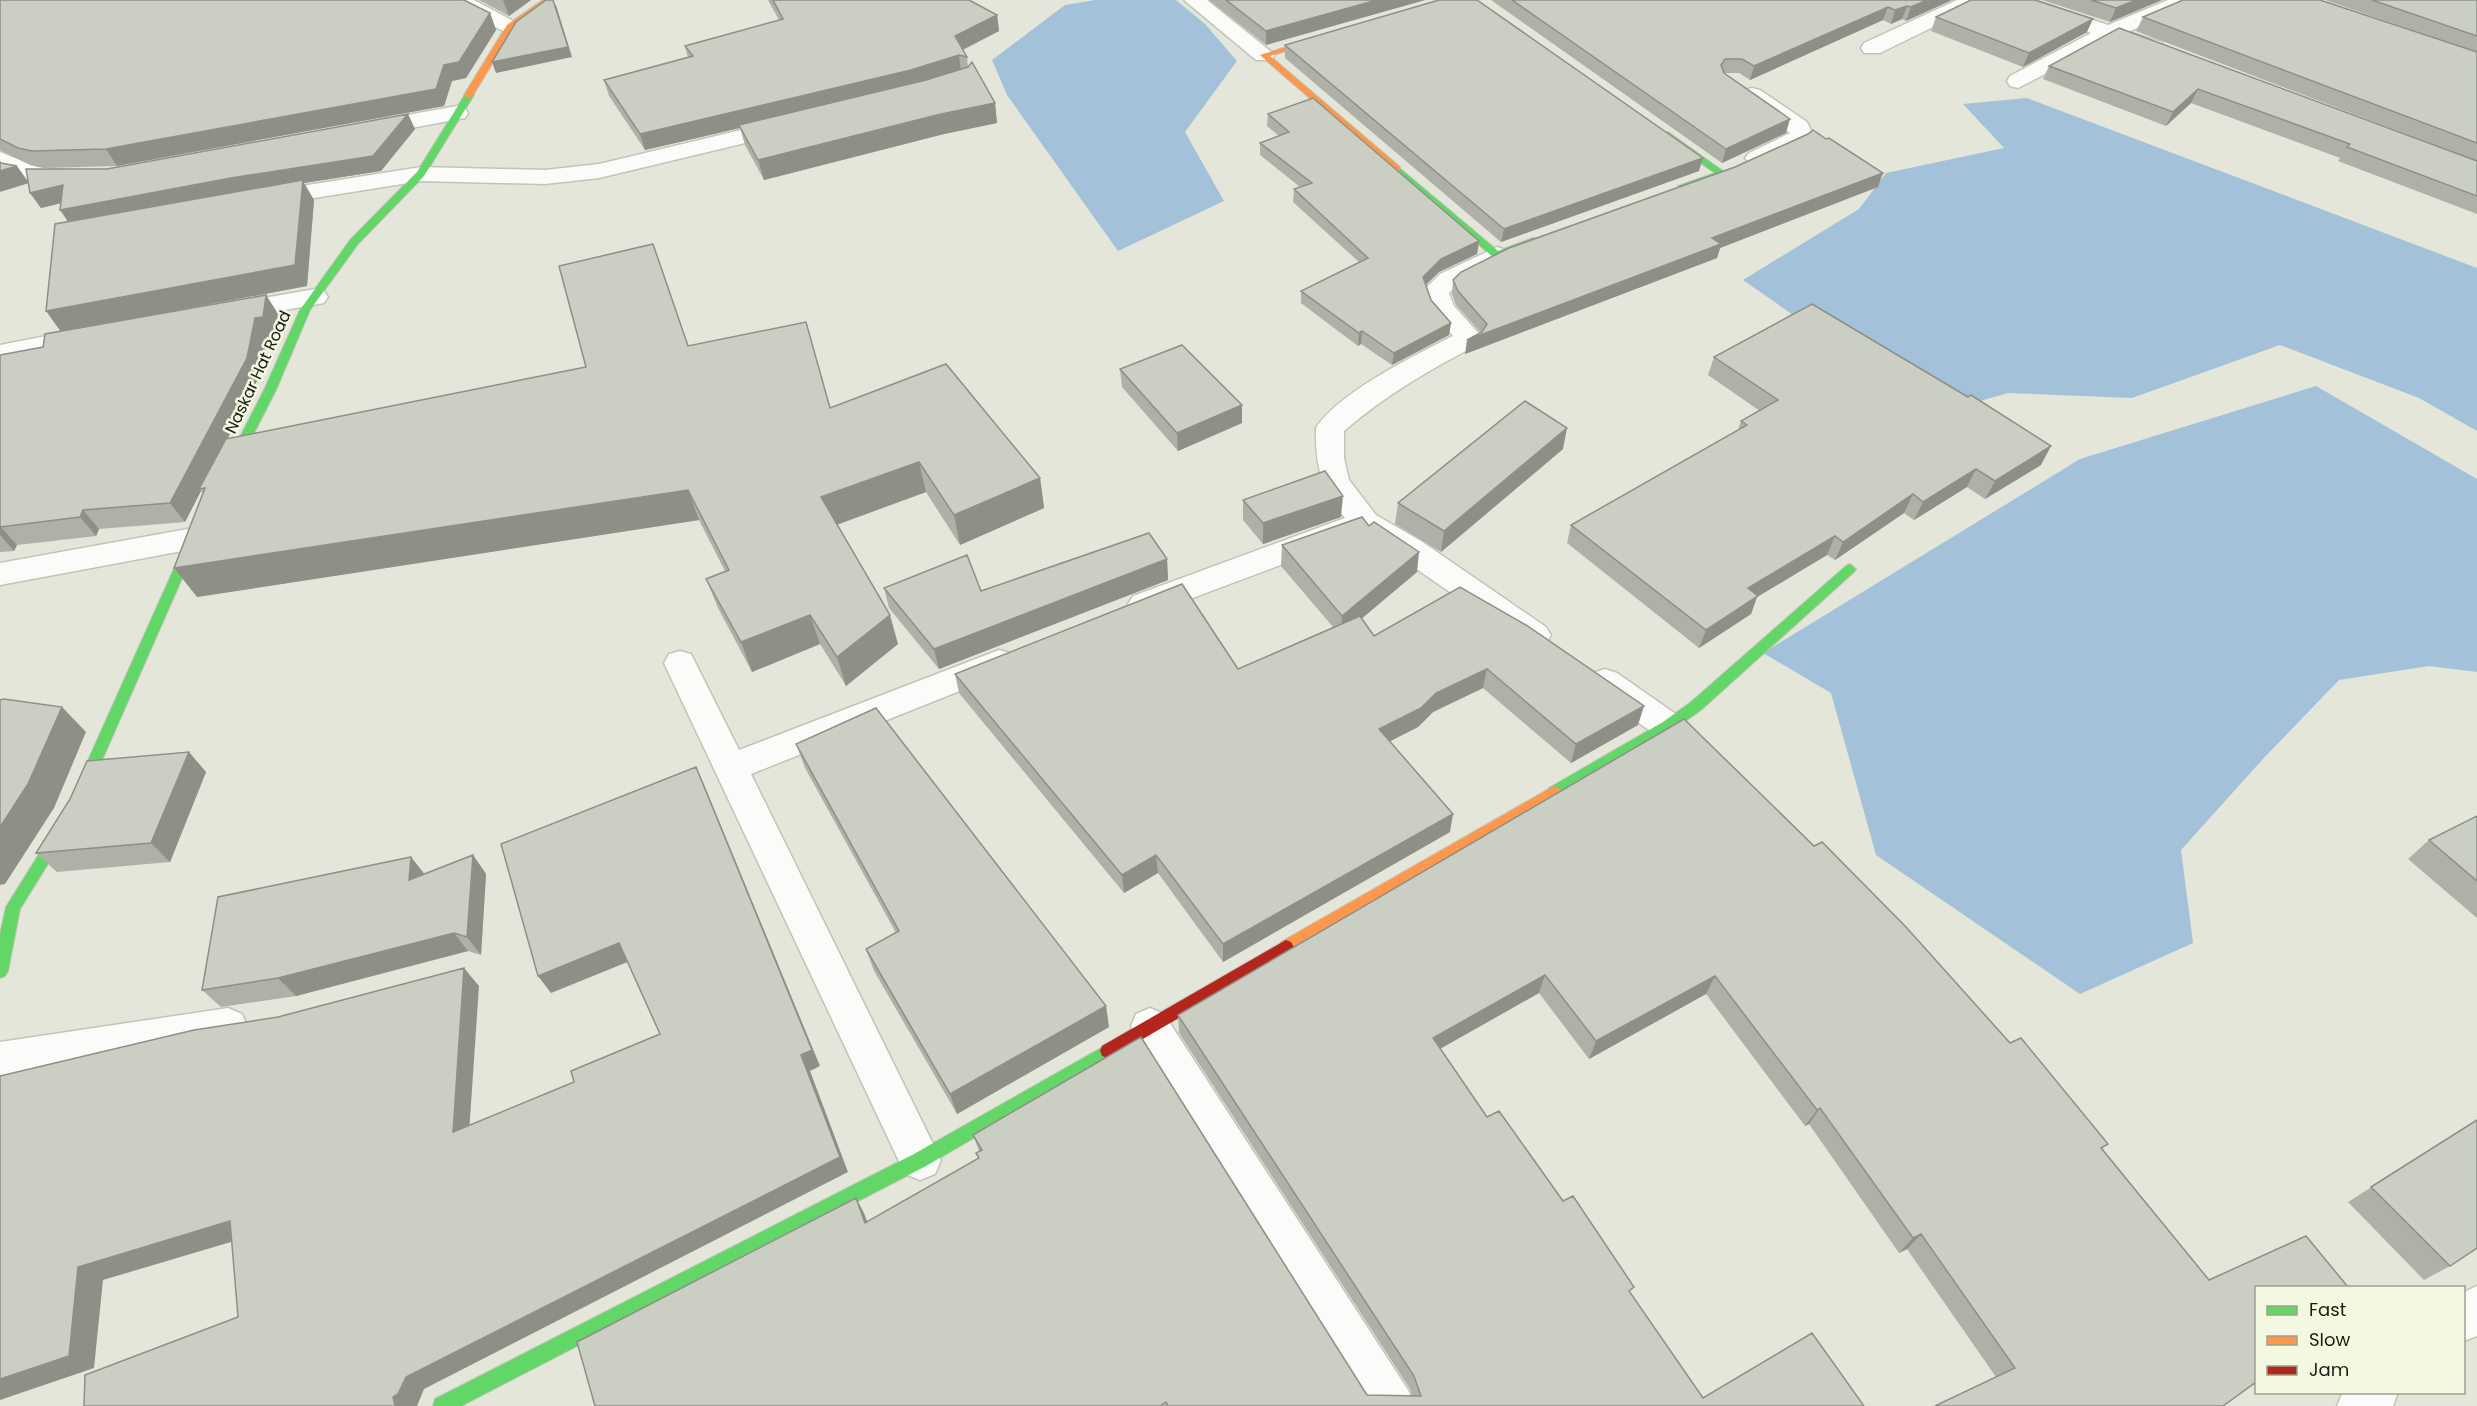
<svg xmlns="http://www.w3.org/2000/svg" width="2477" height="1406" font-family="Poppins,sans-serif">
  <rect width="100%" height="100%" fill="#e3e6d9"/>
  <path fill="#a3c2d9" d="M1095 0H1176L1205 24 1237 61 1185 132 1224 201 1118 251 1007 95 992 60 1065 5Z
    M2027 98 2477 268V431L2419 398 2280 345 2132 398 2008 393 1935 414 1743 280 1859 209 1886 173 2004 148 1963 104Z
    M2316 386 2477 479V672L2429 666 2339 680 2262 760 2181 850 2193 943 2080 994 1876 855 1831 693 1763 653 2080 459Z"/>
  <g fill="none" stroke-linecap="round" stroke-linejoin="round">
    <defs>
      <path id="street" d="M448 0H474L517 23 520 27 517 31H503L451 4Z
        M1184 0H1207L1275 55 1272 60H1256Z
        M1957 0H1983L1980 4 1880 53H1864L1861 48 1864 43Z
        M2004 0H2034L2108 25 2168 0H2196L2193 4 2128 32 2161 42 2164 47 2161 52 2153 53 2111 40 2018 88 2010 86 2007 81 2010 76 2091 33 2007 4Z
        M1752 88 1760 90 1807 122 1813 135C1803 151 1767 168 1749 163L1745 158 1749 153 1790 133 1744 100 1741 95 1744 90Z
        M457 106 465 108 468 113 465 118 368 136 360 134 357 129 360 124 368 122Z
        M787 119 795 121 798 126 795 131 599 178 545 184 421 181 264 206 255 204 252 199 255 194 264 192 421 167 545 170 599 164Z
        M0 152 37 167 80 172 84 177 80 182C54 189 24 181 0 169Z
        M1497 247 1506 250 1510 255 1506 260 1458 284 1449 293 1454 306 1483 338 1479 344C1431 369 1385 395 1344 431V458L1349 480 1376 515 1421 541 1546 627 1551 635 1546 643 1535 647 1524 643 1399 557 1363 534 1155 612 1144 615 1133 612 1128 604 1133 596 1345 518C1321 489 1315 465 1316 428 1338 393 1415 355 1453 336L1431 311 1423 291 1440 274Z
        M315 289 324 291 328 297 324 303 229 320 220 318 216 312 220 306 229 304Z
        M87 328 96 330 100 336 96 342 0 361V345Z
        M193 528 204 531 208 539 204 547 0 585V563Z
        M999 650 1010 653 1015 662 1010 671 751 774 941 1160 935 1174 920 1180 905 1174 664 663 669 654 680 651 691 654 739 750Z
        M1605 669 1617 673 1680 717 1685 726 1680 735 1668 739 1656 735 1593 691 1589 682 1593 673Z
        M228 1008 242 1014 247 1026 242 1038 228 1044 0 1078V1042Z
        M1150 1008 1164 1014 1408 1390 1415 1406H1366L1136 1038 1131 1026 1136 1014Z
        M2477 1286V1336L2464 1341V1292Z
        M2343 1392H2398L2393 1406H2337Z"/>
      <path id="fast" d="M466 93 474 95 424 176 358 244 310 310 276 390 233 474 231 477H223L221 474 264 390 300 310 350 240 417 172Z
        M1662 132H1668L1727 174 1684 190H1678V186L1715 173 1662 136Z
        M1397 166 1498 251 1533 238H1541L1542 240 1501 257H1493L1394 171 1392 169Z
        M196 529 202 533 77 817 20 909 8 971 5 976 0 978V934L6 907 64 814 190 533Z
        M1850 564 1856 569 1854 572 1701 710 1673 730 1559 796H1549L1547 792 1549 788 1663 722 1691 702 1846 566Z
        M1108 1044 1114 1046 1116 1051 1114 1056 926 1166 461 1406H433L435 1399 914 1154Z"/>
      <path id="slow" d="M543 0H553L513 29 472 97H466L464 95 507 25Z
        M1325 35 1332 37 1270 56 1400 167V171H1394L1260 55Z
        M1554 786 1559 788 1561 792 1559 796 1291 952 1286 954 1281 952 1278 947 1281 942Z"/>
      <path id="jam" d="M1286 940 1291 942 1294 947 1291 952 1114 1056 1108 1058 1102 1056 1100 1051 1102 1046Z"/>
    </defs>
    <use href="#street" stroke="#c2c4b9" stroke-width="3"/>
    <use href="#fast" stroke="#c2c4b9" stroke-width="2"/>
    <use href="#slow" stroke="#c2c4b9" stroke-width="2"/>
    <use href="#jam" stroke="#c2c4b9" stroke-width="2"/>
    <use href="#street" fill="#fbfbf9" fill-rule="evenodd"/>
    <use href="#fast" fill="#63d668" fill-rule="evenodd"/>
    <use href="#slow" fill="#ff974d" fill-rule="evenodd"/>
    <use href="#jam" fill="#b3261e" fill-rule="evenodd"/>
  </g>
  <path fill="#afb1a8" d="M0 0 490 13 496 30 466 78 452 81 444 106 117 166 44 168 30 165 0 150Z
    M479 0H531L509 16Z
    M768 0H969L997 15 999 31 963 50 967 57 968 67 995 103 997 123 944 134 764 180 745 145 740 128 645 150 609 96 604 80 688 58 685 46 779 20Z
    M1209 0H1425L1266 45Z
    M1491 0H1952L1906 21 1902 19 1891 24 1883 20 1750 80 1739 73H1724L1786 133 1722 163Z
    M2042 0H2162L2110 22Z
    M2325 0H2477V161L2136 31 2143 17 2459 46Z
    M1936 17 2087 32 2023 67 1931 31Z
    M2119 28 2477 161V214L2338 161 2340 158 2191 103 2166 126 2043 79 2049 66Z
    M1285 45 1699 171 1501 242 1285 58Z
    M1268 114 1479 241 1477 254 1439 272 1426 285 1431 300 1451 323 1449 335 1392 365 1361 344 1358 346 1301 303V291L1359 262 1293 202 1294 189 1300 187 1260 155V143L1279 136 1267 126Z
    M415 129 381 171 304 183 314 200 307 286 168 312 266 295 278 314 275 336 267 337 259 377 227 439 688 346 830 408 1040 478 1044 508 960 545 926 492 837 525 898 644 846 686 820 644 752 672 718 608 706 579 725 571 699 520 197 597 203 494 201 491 185 522 99 529 96 536 17 545 14 551 0 552V355L43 347 60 331 68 222 61 203 41 208 30 193 29 183 17 166 28 182 107 169Z
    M1878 187 1720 248 1717 258 1465 354 1481 333 1456 305 1452 294 1453 280Z
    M1714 357 2041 465 1985 499 1967 487 1914 520 1904 513 1835 560 1827 555 1757 597 1751 614 1699 648 1567 543 1571 525 1738 430 1741 421 1760 411 1708 375Z
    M1120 369 1242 405V423L1178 451 1122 387Z
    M1563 449 1441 552 1395 524 1398 503Z
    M1243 500 1341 517 1263 544 1243 520Z
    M1369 526 1417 572 1362 618 1374 636 1460 587 1638 725 1571 763 1483 688 1433 712 1418 727 1390 741 1450 832 1223 962 1158 873 1124 893 959 693 955 674 1238 669 1333 627 1281 566 1282 545Z
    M1167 559 1168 580 939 669 889 608 884 588 981 591Z
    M1684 719 2103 1149 2209 1280 1996 1377 1907 1249 1899 1253 1809 1124 1805 1126 1706 994 1589 1059 1539 993 1440 1049 1487 1117 1563 1201 1631 1293 1703 1398 1864 1406H595L856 1198 867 1222 978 1158 976 1153 979 1151 973 1135 1367 1395 1412 1396 1410 1389 1179 1033 1178 1015Z
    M796 744 1106 1006 1109 1027 957 1114 874 971 866 949 896 933 805 768Z
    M206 772 170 862 57 872 36 853Z
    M2477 816V918L2408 859 2429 840Z
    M473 855 486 874 481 955 468 951 296 996 221 1007 202 990 411 857 424 874Z
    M2477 1120 2450 1266 2424 1280 2348 1202Z"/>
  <path fill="#8e9088" d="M503 0H531L509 16Z
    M1377 0H1425L1266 45V31Z
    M1927 0H1952L1906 21 1911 7Z
    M2136 0H2162L2110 22 2116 8Z
    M556 5 572 57 496 73 492 62Z
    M1907 6 1902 19 1891 24 1895 10Z
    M1888 7 1883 20 1750 80 1754 66Z
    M490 13 496 30 466 78 452 81 444 106 117 166 106 149 444 65Z
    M997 15 999 31 958 52 955 36Z
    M2093 19 2087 32 2023 67 2029 53Z
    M959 55 961 71 913 86 739 125 740 128 645 150 640 134Z
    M2198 89 2191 103 2166 126 2173 112Z
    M995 103 997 123 944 134 764 180 758 160 941 114Z
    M408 114 415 129 381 171 304 183 314 200 307 286 61 332 46 311 71 226 60 210Z
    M1790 119 1786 133 1722 163 1726 149Z
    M1703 158 1699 171 1501 242 1504 229Z
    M17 166 29 183 0 192V171Z
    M1883 173 1878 187 1720 248 1717 258 1465 354 1467 340 1712 238Z
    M63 185 74 200 41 208 30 193Z
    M1479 241 1477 254 1439 272 1421 289 1423 277 1441 259Z
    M266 295 278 314 275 336 267 337 259 377 202 489H199L201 491 185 522 170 503Z
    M1451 323 1449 335 1392 365 1394 353Z
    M1362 331 1361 344 1358 346 1359 333Z
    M1242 405V423L1178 451 1177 433Z
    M1567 428 1563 449 1441 552 1444 531Z
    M2051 446 2041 465 1985 499 1995 481Z
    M919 462 926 492 830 527 821 497Z
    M1976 469 1967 487 1914 520 1923 502Z
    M1040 478 1044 508 960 545 954 515Z
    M688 490 699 520 197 597 174 568Z
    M1913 494 1904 513 1835 560 1843 542Z
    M1343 496 1341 517 1263 544V523Z
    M83 510 99 529 96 536 80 517Z
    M0 526 17 545 14 551 0 535Z
    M1835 536 1827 555 1757 597 1751 614 1699 648 1706 630 1748 588Z
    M1419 552 1417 572 1341 636 1342 616Z
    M1167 559 1168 580 939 669 934 649Z
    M810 615 820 644 752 672 741 642Z
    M890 615 898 644 846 686 837 657Z
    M1487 669 1483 688 1433 712 1418 727 1377 748 1379 729 1436 693Z
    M1644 706 1638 725 1571 763 1576 744Z
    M62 707 86 732 54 808 5 884 0 885V827Z
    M189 752 206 772 170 862 151 843Z
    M696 767 705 787 820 1066 810 1071 848 1172 424 1389 417 1406H395L393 1397 406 1377 801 1055Z
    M1453 814 1450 832 1223 962V944Z
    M473 855 486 874 481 955 467 937Z
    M1156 855 1158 873 1124 893 1122 875Z
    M411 857 426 876 409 880Z
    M454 933 468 951 296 996 278 978Z
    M619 943 630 961 551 993 538 976Z
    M464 968 479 986 468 1148 453 1132Z
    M1545 975 1539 993 1429 1055 1433 1038Z
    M1715 976 1706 994 1589 1059 1596 1041Z
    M1106 1006 1109 1027 957 1114 950 1094Z
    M1820 1108 1809 1124 1805 1126 1817 1110Z
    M856 1198 864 1213 873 1238 865 1223Z
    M230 1221 251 1236 103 1280 94 1368 0 1400V1379L78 1267Z
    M1921 1234 1907 1249 1899 1253 1913 1238Z"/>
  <path fill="#cbcec3" stroke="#8e9088" stroke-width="1.5" d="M0 0H464L490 13 459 62 444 65 436 89 106 149 32 151 18 148 0 139Z
    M546 0H553L568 47 492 62 516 22Z
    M773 0H969L997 15 955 36 967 57 959 55 911 70 640 134 604 80 693 56 685 46 783 19Z
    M1226 0H1377L1266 31Z
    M1439 0H1477L1703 158 1504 229 1285 45Z
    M1512 0H1927L1911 7 1907 6 1895 10 1888 7 1754 66 1742 59H1725L1721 65 1724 73 1790 119 1726 149Z
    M1971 0H2035L2093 19 2029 53 1936 17Z
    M2091 0H2136L2116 8Z
    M2183 0H2320L2477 52V143L2143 17Z
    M2372 0H2477V36Z
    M2119 28 2477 161V196L2347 147 2350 144 2198 89 2173 112 2049 66Z
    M972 62 995 103 941 114 758 160 739 125 926 80 968 67Z
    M1313 98 1479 241 1441 259 1423 277 1431 300 1451 323 1394 353 1362 331 1359 333 1301 291 1368 258 1294 189 1312 183 1260 143 1289 132 1268 114Z
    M408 114 373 156 231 178 60 210 63 185 30 193 26 169H107Z
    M1813 130 1826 139 1829 138 1883 173 1712 238 1721 244 1467 340 1482 332 1487 324 1458 291 1453 280 1461 272 1509 248 1735 167 1808 134Z
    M0 162 1 163 17 166 0 171Z
    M303 180 295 265 46 311 55 224Z
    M653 244 688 346 806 322 830 408 946 364 1040 478 954 515 919 462 821 497 890 615 837 657 810 615 741 642 706 579 729 570 688 490 174 568 205 488 199 489 226 439 586 367 559 266Z
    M266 295 263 317 255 318 247 358 170 503 83 510 80 517 0 527V355L43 347 45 334Z
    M1812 304 1968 397 1971 395 2051 446 1995 481 1976 469 1923 502 1913 494 1843 542 1835 536 1748 588 1758 596 1706 630 1571 525 1747 425 1741 421 1778 400 1714 357Z
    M1182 345 1242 405 1177 433 1120 369Z
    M1525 401 1567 428 1444 531 1398 503Z
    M1325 471 1343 496 1263 523 1243 500Z
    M1362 517 1369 526 1374 522 1419 552 1342 616 1282 545Z
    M1149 533 1167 559 934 649 884 588 967 555 981 591Z
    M1182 584 1238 669 1360 616 1374 636 1460 587 1526 625 1644 706 1576 744 1487 669 1436 693 1421 708 1379 729 1453 814 1223 944 1156 855 1122 875 955 674Z
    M4 699 62 707 28 784 0 827V700Z
    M876 708 1106 1006 950 1094 866 949 899 931 796 744Z
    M1684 719 1814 846 1822 842 1906 927 2010 1043 2021 1038 2108 1144 2101 1148 2209 1280 2306 1236 2348 1287H2256V1382L2223 1406H1935L2015 1368 1921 1234 1913 1238 1820 1108 1817 1110 1715 976 1596 1041 1545 975 1433 1038 1487 1117 1499 1111 1563 1201 1573 1196 1634 1287 1629 1291 1703 1398 1812 1333 1864 1406H1168L1166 1402 1160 1406H595L577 1342 856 1198 865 1223 979 1158 976 1153 982 1150 973 1135 1141 1037 1367 1395 1421 1396 1414 1376 1178 1015Z
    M189 752 151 843 36 853 70 799 87 761Z
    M696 767 812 1050 801 1055 840 1157 406 1377 398 1394 393 1397 395 1406H84L85 1375 238 1317 230 1221 78 1267 69 1356 0 1379V1076L194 1030 278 1017 464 968 453 1132 574 1082 571 1071 660 1034 619 943 538 976 501 844Z
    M2477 816V881L2429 840Z
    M473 855 467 937 454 933 278 978 202 990 218 897 411 857 409 880Z
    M2477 1120V1248L2450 1266 2371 1187Z"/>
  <g text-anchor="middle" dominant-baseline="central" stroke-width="5" stroke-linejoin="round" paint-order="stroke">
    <g font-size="16" fill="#1b1d14" stroke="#f3f9e1">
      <text transform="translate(258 372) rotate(-65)">Naskar Hat Road</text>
    </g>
  </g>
  <rect x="2255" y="1286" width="210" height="108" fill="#f3f9e1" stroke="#9da18f" stroke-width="1.5"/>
  <rect x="2267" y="1306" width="30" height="9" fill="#63d668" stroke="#9da18f" stroke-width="1.5"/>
  <text x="2309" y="1316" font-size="18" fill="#1b1d14">Fast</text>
  <rect x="2267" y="1336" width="30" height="9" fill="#ff974d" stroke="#9da18f" stroke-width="1.5"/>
  <text x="2309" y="1346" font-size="18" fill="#1b1d14">Slow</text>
  <rect x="2267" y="1366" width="30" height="9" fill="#b3261e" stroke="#9da18f" stroke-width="1.5"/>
  <text x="2309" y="1376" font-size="18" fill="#1b1d14">Jam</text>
</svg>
